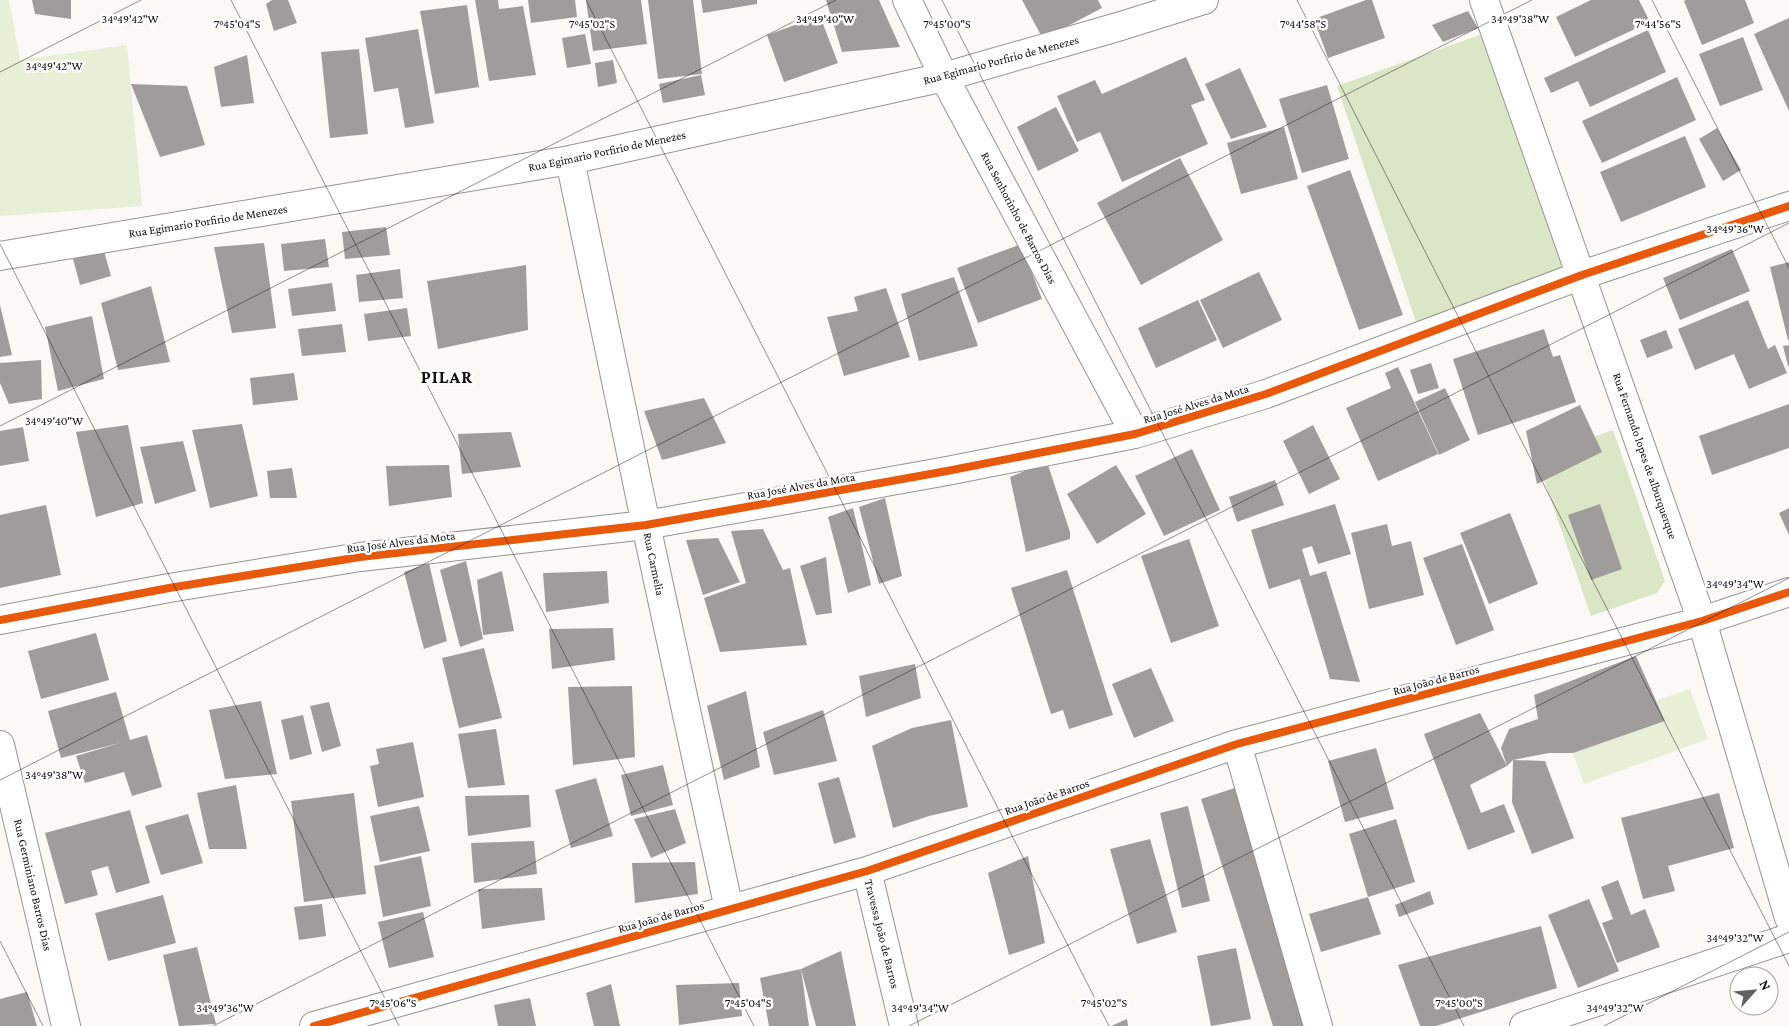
<svg xmlns="http://www.w3.org/2000/svg" width="1789" height="1026" font-family="'Crimson Pro',serif">
  <rect width="100%" height="100%" fill="#fbf9f6"/>
  <path fill="#e8efd7" d="M0 0H9L20 60 127 45 142 206 0 216Z
    M1690 689 1708 739 1584 784 1573 753 1664 721 1657 700Z"/>
  <path fill="#dbe6c6" d="M1482 34 1565 266 1418 328 1337 86Z
    M1613 430 1665 581 1657 593 1591 616 1536 457Z"/>
  <path fill="#9f9d9b" d="M32 0H71V19L35 14Z
    M272 0H288L297 23 274 31 266 4Z
    M475 0H498L499 9 523 6 536 75 489 81Z
    M528 0H575L577 17 531 23Z
    M586 0H641L647 44 593 51Z
    M648 0H693L702 74 658 79Z
    M701 0H757V4L703 13Z
    M826 0H879L900 47 842 52Z
    M1022 0H1098L1102 8 1043 39Z
    M1366 0H1372L1385 38 1328 58 1314 19Z
    M1591 0H1639L1650 22 1575 57 1556 17Z
    M1686 0H1745L1754 23 1702 45 1684 1Z
    M467 5 479 87 435 94 420 11Z
    M1468 11 1478 28 1443 42 1432 25Z
    M820 16 838 63 784 82 767 35Z
    M1789 18V111L1754 34Z
    M418 29 434 123 405 128 398 88 374 92 365 38Z
    M1648 30 1666 72 1590 107 1578 81 1551 93 1544 78Z
    M585 34 591 64 567 68 562 38Z
    M1743 37 1763 90 1720 106 1699 54Z
    M359 49 368 134 330 138 321 52Z
    M247 55 254 103 221 107 214 67Z
    M1186 57 1205 100 1191 105 1208 144 1122 182 1100 132 1077 142 1057 96 1095 80 1102 94Z
    M613 60 617 83 598 87 595 63Z
    M1240 68 1267 127 1231 139 1205 84Z
    M701 75 705 95 663 103 659 84Z
    M1677 77 1696 120 1602 163 1582 121Z
    M131 84 187 86 205 145 160 157Z
    M1327 85 1349 159 1302 173 1279 99Z
    M1056 107 1079 151 1038 171 1017 127Z
    M1284 127 1298 179 1241 194 1227 143Z
    M1717 128 1741 170 1723 181 1699 139Z
    M1685 136 1706 187 1621 222 1600 172Z
    M1180 158 1223 240 1141 285 1097 203Z
    M1350 170 1403 315 1359 330 1307 186Z
    M386 227 390 255 345 259 342 232Z
    M325 239 329 267 284 271 281 244Z
    M264 243 276 328 232 333 214 247Z
    M1021 244 1042 299 978 323 957 268Z
    M1732 249 1750 291 1680 320 1663 278Z
    M104 251 111 276 80 285 73 259Z
    M1789 262V340H1788L1770 267Z
    M526 265 528 330 438 349 427 281Z
    M400 269 403 298 359 302 356 275Z
    M1259 272 1282 320 1223 348 1200 300Z
    M954 277 978 346 919 361 901 294Z
    M332 283 336 311 292 316 288 289Z
    M151 286 170 362 118 370 101 303Z
    M886 288 910 357 844 376 827 317 858 311 854 297Z
    M1198 300 1217 340 1156 368 1138 328Z
    M1748 300 1768 349 1775 345 1787 373 1749 389 1734 354 1695 370 1678 329Z
    M0 305 12 355 0 357Z
    M407 308 411 336 368 341 364 314Z
    M92 316 104 379 58 391 45 327Z
    M342 324 346 352 302 356 298 329Z
    M1544 329 1553 357 1560 355 1576 402 1478 435 1453 359Z
    M1666 330 1673 348 1647 358 1640 340Z
    M1789 345V366H1788L1783 346Z
    M41 360 42 399 9 404 0 383V363Z
    M1431 363 1439 388 1418 394 1410 370Z
    M1398 367 1438 454 1378 481 1346 408 1391 388 1385 373Z
    M294 373 298 400 253 405 250 378Z
    M1445 388 1470 440 1439 455 1415 402Z
    M704 398 726 443 662 460 644 411Z
    M1789 404V448L1712 475 1699 436Z
    M1580 405 1602 452 1537 484 1526 431Z
    M242 424 258 496 210 508 192 430Z
    M128 425 143 503 96 517 76 432Z
    M1313 425 1340 479 1309 494 1283 441Z
    M23 427 29 461 0 466V431Z
    M511 432 521 467 462 474 458 434Z
    M183 441 196 491 155 504 140 447Z
    M1192 449 1220 510 1164 536 1135 476Z
    M1047 462 1070 532V539L1026 552 1010 477Z
    M449 465 452 497 389 506 386 466Z
    M1116 465 1146 514 1097 544 1067 494Z
    M292 468 297 498H270L267 471Z
    M1275 480 1284 505 1237 522 1229 497Z
    M885 498 902 576 879 584 859 507Z
    M1335 504 1351 554 1318 564 1312 546 1302 549 1310 576 1326 571 1360 682 1330 679 1300 579 1269 589 1251 530Z
    M1600 504 1622 569 1591 580 1568 515Z
    M46 505 61 575 0 588V515Z
    M853 508 871 585 848 593 828 517Z
    M1789 508V535L1779 513Z
    M1510 513 1538 584 1489 604 1460 533Z
    M1387 524 1392 546 1411 541 1424 595 1369 609 1351 533Z
    M763 529 783 570 790 568 807 645 720 652 704 598 746 583 731 531Z
    M718 538 740 582 703 595 686 540Z
    M1189 539 1219 626 1171 643 1141 556Z
    M1462 544 1494 630 1456 645 1423 558Z
    M826 557 832 613 816 615 800 566Z
    M466 561 483 639 460 647 440 570Z
    M429 563 447 641 424 649 404 572Z
    M1067 570 1113 715 1069 729 1063 710 1051 714 1011 588Z
    M502 571 514 631 483 635 477 580Z
    M607 571 609 603 546 612 543 573Z
    M613 628 615 660 552 669 549 629Z
    M96 633 109 680 41 699 28 651Z
    M484 648 502 718 459 728 442 658Z
    M1636 656 1665 721 1573 753H1549L1513 760 1507 766 1501 748 1509 729 1538 719 1534 695Z
    M915 664 921 698 866 717 859 676Z
    M1151 668 1174 721 1134 738 1112 684Z
    M632 686 635 757 573 765 568 687Z
    M746 691 760 767 724 780 707 706Z
    M116 692 130 740 147 735 162 787 132 796 124 772 85 783 76 756 120 743 61 758 48 711Z
    M261 701 277 774 225 779 209 710Z
    M329 702 341 746 322 752 310 706Z
    M823 710 837 761 774 775 763 732Z
    M1480 713 1507 766 1470 785 1481 813 1504 804 1515 832 1468 850 1424 734Z
    M303 715 312 754 290 760 281 720Z
    M951 720 968 807 929 816 893 828 872 746 912 728Z
    M496 729 505 785 468 788 458 734Z
    M413 742 424 797 378 807 370 766 379 764 376 749Z
    M1376 748 1394 809 1345 822 1328 761Z
    M1513 760 1545 761 1574 838 1532 854 1512 802Z
    M663 765 673 805 631 816 621 775Z
    M839 777 856 837 834 844 818 783Z
    M596 778 613 836 571 848 555 790Z
    M236 785 247 849H209L197 793Z
    M1241 786 1317 1026H1273L1201 799Z
    M354 793 366 894 304 902 291 801Z
    M1719 793 1734 848 1668 866 1675 891 1643 899 1621 818Z
    M529 795 531 827 468 836 465 796Z
    M419 806 430 851 380 862 370 816Z
    M1188 806 1210 901 1182 908 1160 813Z
    M675 809 686 843 651 858 634 819Z
    M130 810 150 883 116 893 108 866 91 871 98 895 65 904 45 833Z
    M188 814 203 863 161 875 145 826Z
    M1396 819 1415 882 1368 897 1349 834Z
    M1150 839 1177 932 1137 944 1110 849Z
    M534 841 537 874 474 883 471 843Z
    M421 856 431 906 383 917 374 866Z
    M1028 856 1045 943 1009 955 988 873Z
    M695 862 698 894 635 903 632 863Z
    M1618 880 1631 915 1645 909 1660 947 1617 963 1602 923 1613 919 1601 887Z
    M542 888 545 920 482 929 478 889Z
    M1430 891 1434 904 1399 917 1395 905Z
    M163 895 176 943 108 961 95 913Z
    M1368 897 1381 934 1321 952 1309 914Z
    M1589 899 1619 971 1578 988 1548 915Z
    M322 904 326 936 299 940 294 907Z
    M423 912 434 957 389 968 378 922Z
    M1541 926 1557 988 1436 1026H1420L1398 965Z
    M197 947 216 1024 179 1026 163 955Z
    M1236 948 1251 1019 1211 1026 1197 956Z
    M841 951 856 1026H816L801 969Z
    M801 969 809 1026H769L760 978Z
    M739 983 742 1016 679 1025 676 985Z
    M611 984 620 1026H594L586 993Z
    M27 992 37 1026H0V999Z
    M530 998 536 1026H498L494 1005Z
    M1127 1019 1128 1026H1111Z"/>
  <g fill="none" stroke-linecap="round" stroke-linejoin="round">
    <defs>
      <path id="minor" d="M907 0 944 77 1135 434
        M1484 0 1702 621 1789 918
        M570 160 646 525 729 909
        M0 256 570 160 944 77 1121 26 1204 0
        M0 620 169 588 360 557 646 525 947 471 1135 434 1266 394 1582 275 1789 206
        M1237 744 1318 1026
        M0 745 66 1026
        M867 871 904 1026
        M314 1026 867 871 1237 744 1702 621 1789 592
        M1524 1026 1789 938"/>
    </defs>
    <use href="#minor" stroke="#959493" stroke-width="30"/>
    <use href="#minor" stroke="#fefefe" stroke-width="28"/>
    <defs>
      <path id="cycleway" d="M0 620 169 588 360 557 646 525 947 471 1135 434 1266 394 1582 275 1789 206
        M314 1026 867 871 1237 744 1702 621 1789 592"/>
    </defs>
    <use href="#cycleway" stroke="#fff" stroke-width="11"/>
    <use href="#cycleway" stroke="#e8590c" stroke-width="8"/>
  </g>
  <path fill="none" stroke="#0f0f0f" stroke-width="1" stroke-opacity="0.45" d="M231 0 754 1026M586 0 1109 1026M942 0 1464 1026M1297 0 1789 966M1652 0 1789 268M0 72 141 0M0 244 399 1026M0 426 836 0M0 780 1532 0M0 941 43 1026M213 1026 1789 223M909 1026 1789 578M1604 1026 1789 932"/>
  <g text-anchor="middle" dominant-baseline="central" stroke-width="5" stroke-linejoin="round" paint-order="stroke">
    <g font-size="12" fill="#0f0f0f" stroke="#fff">
      <text transform="translate(1001 60) rotate(-15)">Rua Egimario Porfirio de Menezes</text>
      <text transform="translate(607 151) rotate(-12)">Rua Egimario Porfirio de Menezes</text>
      <text transform="translate(1019 218) rotate(62)">Rua Senhorinho de Barros Dias</text>
      <text transform="translate(208 221) rotate(-9)">Rua Egimario Porfirio de Menezes</text>
      <text transform="translate(1196 404) rotate(-17)">Rua José Alves da Mota</text>
      <text transform="translate(1645 456) rotate(71)">Rua Fernando lopes de alburquerque</text>
      <text transform="translate(801 486) rotate(-10)">Rua José Alves da Mota</text>
      <text transform="translate(401 542) rotate(-7)">Rua José Alves da Mota</text>
      <text transform="translate(654 564) rotate(78)">Rua Carmelia</text>
      <text transform="translate(1436 680) rotate(-15)">Rua João de Barros</text>
      <text transform="translate(1047 797) rotate(-19)">Rua João de Barros</text>
      <text transform="translate(33 885) rotate(77)">Rua Germiniano Barros Dias</text>
      <text transform="translate(661 917) rotate(-16)">Rua João de Barros</text>
      <text transform="translate(882 934) rotate(76)">Travessa João de Barros</text>
    </g>
    <g font-size="18" font-weight="bold" letter-spacing="1" fill="#0f0f0f" stroke="#fff">
      <text x="447" y="377">PILAR</text>
    </g>
  </g>
  <g font-size="12" text-anchor="middle" fill="#0f0f0f" stroke="#fff" stroke-width="5" stroke-linejoin="round" paint-order="stroke">
    <text x="130" y="23">34°49'42"W</text>
    <text x="825" y="23">34°49'40"W</text>
    <text x="1520" y="23">34°49'38"W</text>
    <text x="237" y="28">7°45'04"S</text>
    <text x="592" y="28">7°45'02"S</text>
    <text x="947" y="28">7°45'00"S</text>
    <text x="1303" y="28">7°44'58"S</text>
    <text x="1658" y="28">7°44'56"S</text>
    <text x="54" y="70">34°49'42"W</text>
    <text x="1735" y="233">34°49'36"W</text>
    <text x="54" y="425">34°49'40"W</text>
    <text x="1735" y="588">34°49'34"W</text>
    <text x="54" y="779">34°49'38"W</text>
    <text x="1735" y="942">34°49'32"W</text>
    <text x="393" y="1007">7°45'06"S</text>
    <text x="748" y="1007">7°45'04"S</text>
    <text x="1104" y="1007">7°45'02"S</text>
    <text x="1459" y="1007">7°45'00"S</text>
    <text x="225" y="1012">34°49'36"W</text>
    <text x="920" y="1012">34°49'34"W</text>
    <text x="1615" y="1012">34°49'32"W</text>
  </g>
  <g transform="translate(1754 991) rotate(63)"><circle r="24" fill="#ffffff" stroke="#9f9f9f"/>
  <path d="M0-4L9 19L0 12L-9 19Z" fill="#626160"/>
  <text y="-8" font-size="14" font-weight="bold" text-anchor="middle" fill="#0f0f0f">N</text>
  </g>
</svg>
